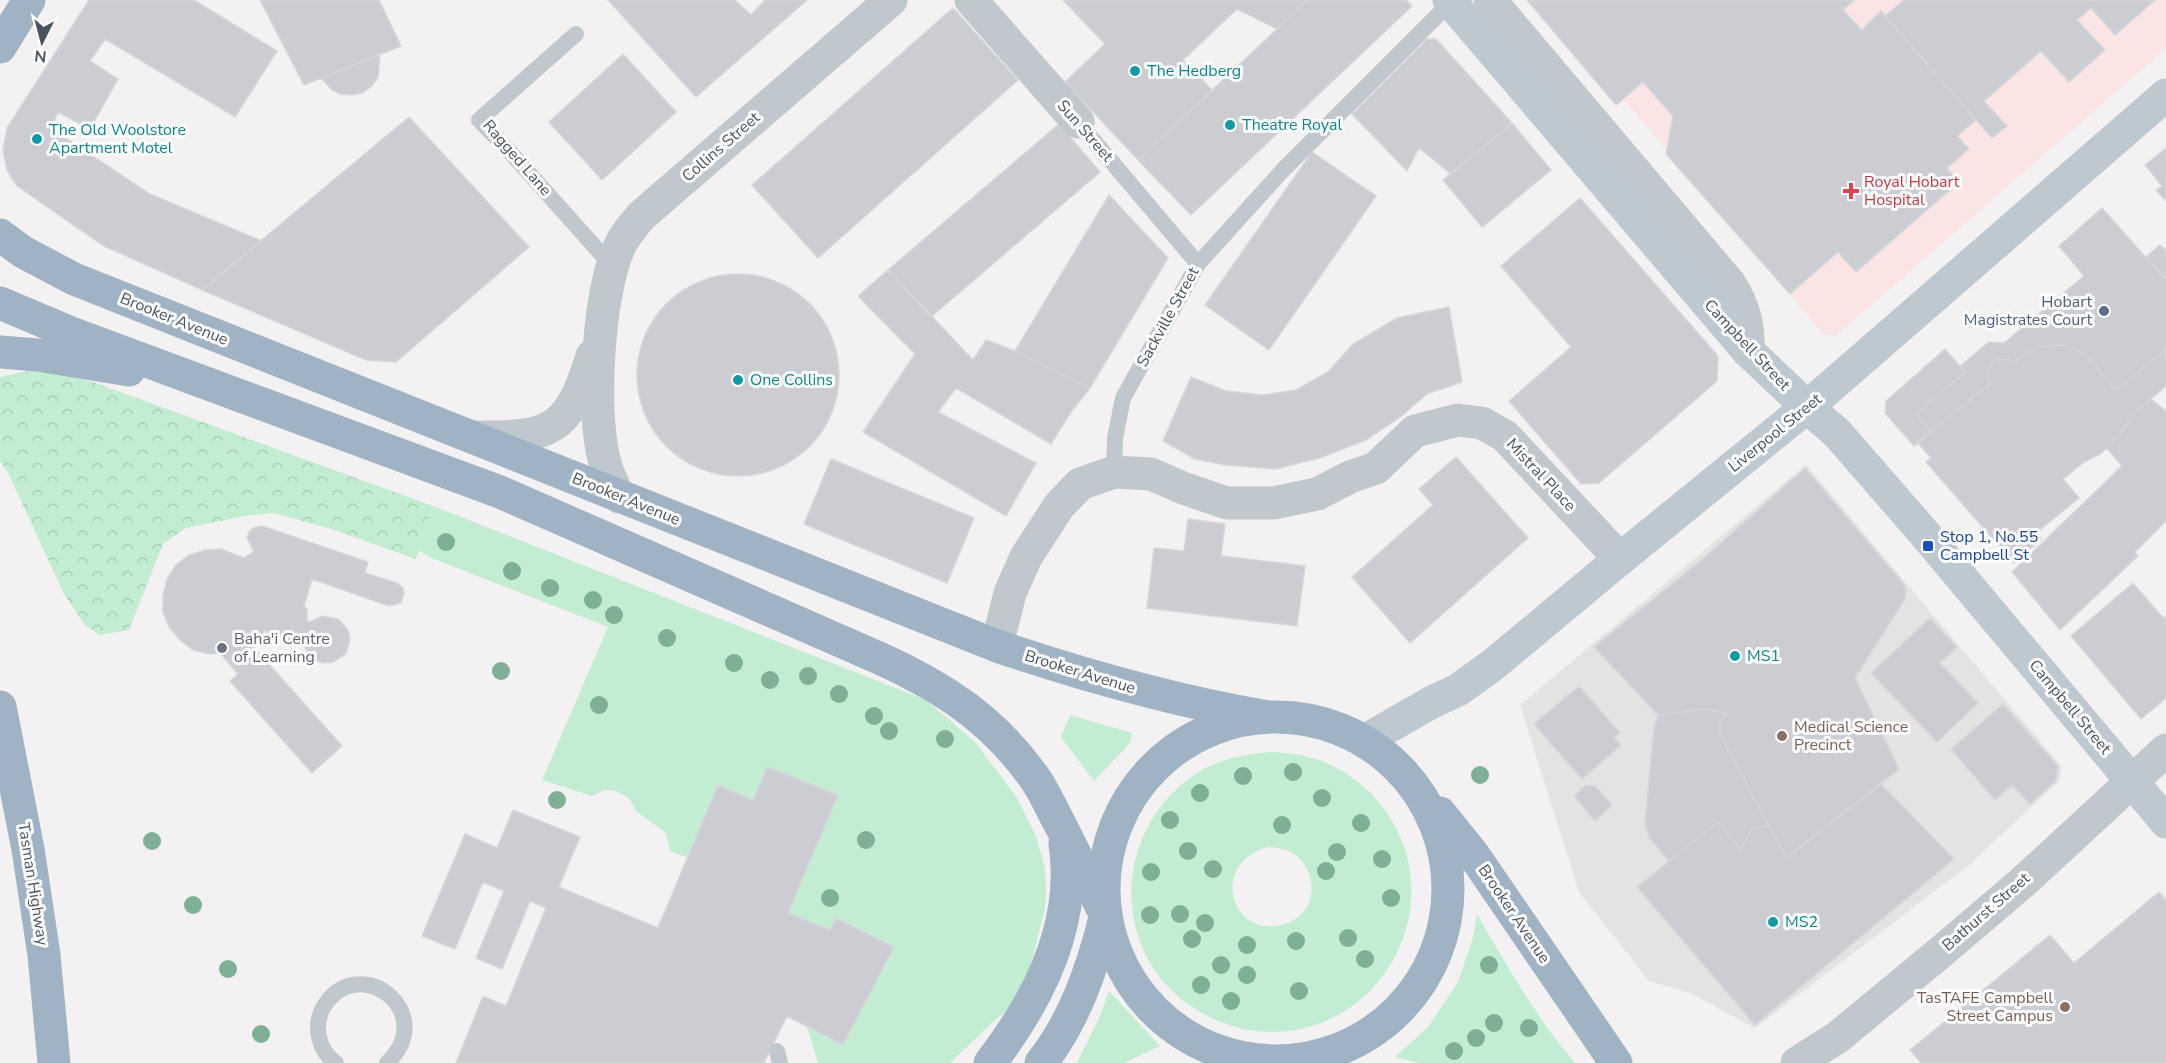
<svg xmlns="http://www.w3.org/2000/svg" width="2166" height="1063" font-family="'Nunito Sans',sans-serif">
  <defs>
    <pattern id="park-crowns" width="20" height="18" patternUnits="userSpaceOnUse" patternTransform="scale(1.5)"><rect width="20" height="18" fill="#c3edd2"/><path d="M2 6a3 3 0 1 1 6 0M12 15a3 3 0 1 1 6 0" fill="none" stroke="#a9cdb7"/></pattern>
  </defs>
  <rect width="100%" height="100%" fill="#f3f1f1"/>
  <path fill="#e4e2e2" d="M1806 465 2062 767 2059 781 1969 865 1755 1028 1690 993 1649 981 1579 892 1520 705Z"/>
  <path fill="#fae5e4" d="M1539 0H2166V48L1837 335 1823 334Z"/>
  <path fill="#c3edd2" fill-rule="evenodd" d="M433 506 926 700 974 741 1016 796 1036 836 1045 868 1046 889 1045 909 1030 967 1008 1010 994 1021 950 1063H818L807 1027 843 1045 894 948 837 918 830 930 788 913 837 795 768 767 753 800 718 785 688 858 670 851 666 833 636 811 629 798 616 791 605 790 592 796 542 780 608 627 434 559 419 551Z
    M1070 715 1132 733 1130 743 1094 781 1061 737Z
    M1271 752C1289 753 1307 755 1324 762 1347 771 1367 787 1381 805 1454 897 1387 1031 1272 1032 1249 1032 1226 1026 1206 1015 1112 967 1107 839 1190 778 1214 760 1242 754 1271 752ZM1267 847C1277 848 1285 848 1294 854 1310 864 1317 889 1307 907 1301 916 1292 923 1281 925 1231 937 1209 865 1267 847Z
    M1477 914C1507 966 1536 1017 1575 1063H1419L1395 1057 1428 1027 1458 982 1473 938Z
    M1109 991 1160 1046 1124 1063H1077L1100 1016Z"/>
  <path fill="url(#park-crowns)" d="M42 368 93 382 433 506 416 559 331 529 274 513 245 516 186 528 163 544 129 630 100 635 85 625 64 594 8 473 0 461V377Z"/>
  <path fill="#cbcdd3" stroke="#d5d7dc" stroke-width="1.5" d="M89 0H194L277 51 235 117 105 39 90 61 118 79 90 129 58 112 51 128 150 194 262 241 202 290 104 246 17 186 7 170 3 150 7 128Z
    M260 0H379L401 46 304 85Z
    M608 0H735L751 15 765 0H807L696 97Z
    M1063 0H1308L1277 29 1237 9 1183 60 1212 90 1138 160 1065 82 1105 44Z
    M1308 0H1406L1412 6 1191 215 1138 160Z
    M1527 0H1854L1843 10 1862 30 1881 11 1976 120 1957 136 1969 149 1947 168 1959 182 1856 272 1838 252 1790 294 1666 154 1673 116 1643 82 1616 105Z
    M1904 0H2155L2115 35 2091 8 2077 20 2105 50 2069 82 2041 51 1984 101 2007 126 1992 138 1885 16Z
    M953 8 1018 80 818 258 752 185Z
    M1427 39H1436L1512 123 1451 174 1419 148 1407 171 1352 114Z
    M380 54 378 77 372 86 362 93 351 95 340 94 332 90 321 78Z
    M623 54 676 112 602 180 549 122Z
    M409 117 529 247 396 362 366 360 202 290Z
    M1512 123 1551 170 1482 227 1443 180Z
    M1059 124 1100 172 931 317 888 270Z
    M2166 148V201L2156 190 2162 186 2145 165Z
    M1312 152 1376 196 1269 350 1205 305Z
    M1109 195 1168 258 1090 388 1015 351Z
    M1580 198 1718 356 1717 381 1599 483 1581 484 1509 401 1571 347 1501 266Z
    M2102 208 2166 280V386L2133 414 2127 425 2107 448 2100 454 2083 463 2063 479 2079 498 2036 533 2042 539 2014 563 1926 462 1931 458 1918 443 1931 431 1916 414 1965 372 1960 366 1989 342 2004 343 2084 276 2059 246Z
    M2102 208 2166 280V349L2116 390 2090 360 2080 352 2066 346 2051 345 2038 348 2025 354 2013 363 2008 359 1995 360 1988 370 1987 376 1991 383 1931 431 1916 414 1965 372 1960 366 1989 342 2004 343 2084 276 2059 246Z
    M2160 245 2166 250V280L2146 257Z
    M888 270 973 360 986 340 1015 351 1090 388 1071 412 1051 444 956 388 938 412 1036 463 1006 516 863 432 915 354 858 296Z
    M637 375a101 101 0 1 1 202 0a101 101 0 1 1-202 0Z
    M1449 307 1462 382 1427 394 1400 417 1366 440 1320 458 1275 469 1226 465 1195 459 1163 441 1191 377 1226 391 1263 395 1296 390 1328 372 1353 344 1397 318Z
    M1945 349 1965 372 1916 414 1931 431 1914 446 1885 413 1886 401Z
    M2151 399 2166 411V521L2135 552 2138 556 2060 630 2012 572 2122 466 2107 448 2127 425 2133 414Z
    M1456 457 1528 538 1410 643 1352 577 1433 505 1419 489Z
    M831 459 974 518 947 583 804 524Z
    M1805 468 1903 583 1906 590 1905 599 1855 678 1899 769 1786 858 1720 734V722L1727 714 1706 709 1658 715 1594 647 1704 558Z
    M1188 519 1225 524 1221 556 1305 566 1297 626 1147 608 1154 548 1184 551Z
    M262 526 368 562 365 573 397 583 403 588 404 593 401 603 389 606 312 579 304 606 307 609V620L310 622 322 616 338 619 348 630 350 639 346 654 333 662 324 663 317 661 310 656 303 645 288 643 265 631 251 644 342 746 312 773 230 681 238 674 220 653 210 654 193 650 180 640 169 627 163 612V595L167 579 176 565 189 555 205 550 221 549 244 558 254 551 247 538 249 532 253 528Z
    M2133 583 2163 618 2166 616V698L2141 719 2071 636Z
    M1930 618 1957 647 1940 663 1978 703 1937 742 1871 673Z
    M1579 686 1620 733 1614 738 1621 745 1582 779 1534 724Z
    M2003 704 2058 766 2056 781 2030 804 2012 785 1995 800 1951 749Z
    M1706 709 1727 714 1720 722V734L1769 826 1753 828 1740 849 1718 822 1669 861 1649 837 1645 822 1654 728 1658 715Z
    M767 767 838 795 788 913 830 930 836 918 894 947 843 1045 787 1016 764 1063H456L483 996 506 1006 546 908 530 901 502 969 476 958 504 891 483 882 455 949 422 936 465 834 497 848 513 810 580 837 559 887 658 928 718 785 753 800Z
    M1881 784 1954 859 1755 1025 1637 887 1718 822 1740 849 1753 828 1769 826 1786 858Z
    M1586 785 1595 786 1612 805 1595 821 1574 796Z
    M2159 892 2166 900V1063H1921L1910 1050 2050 935 2074 963Z"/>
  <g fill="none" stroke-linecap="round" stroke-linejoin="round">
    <path stroke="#c0c8ce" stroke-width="16" d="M576 34 479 120 511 153 612 266
      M1078 122 1198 264
      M1114 472 1115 438 1123 398 1198 264 1283 170 1451 2
      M777 1051 780 1063
      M336 1063C324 1055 318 1041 318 1027 318 1016 322 1007 330 998 368 957 437 1016 387 1063"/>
    <path stroke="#c0c8ce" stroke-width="33" d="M971 0 1078 122
      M1490 0 1730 284C1744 306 1749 325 1748 351
      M473 437C550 438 569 432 592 356
      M619 497C614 486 608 475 605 463 591 413 598 298 618 250 623 237 632 227 641 216L891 0
      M997 646 1010 593 1026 557 1059 506 1080 484 1114 472 1151 474 1183 488 1227 503H1273L1317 494 1350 477 1376 468 1415 431 1458 420 1482 423 1505 436 1620 559"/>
    <path stroke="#c0c8ce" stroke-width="33" d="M1271 1062 1278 1063
      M1797 1063 1838 1037 1942 951 2024 881 2166 750"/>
    <path stroke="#bec8d1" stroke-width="33" d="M1449 0 1748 351 1807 407 1837 433 1924 533 2166 822
      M1364 741 1432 702 1458 690 1494 664 1620 559 1807 407 2166 95"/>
    <path stroke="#a0b3c4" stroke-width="33" d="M0 47 29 0
      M0 235 23 252 74 279 997 646C1086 676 1175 701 1268 717
      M0 303 71 333 500 492 879 658C945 688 994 720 1036 780 1046 795 1053 812 1062 828 1076 857 1091 885 1105 914
      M0 352 38 355 129 370
      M0 707 28 849 44 955 54 1063
      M1104 889a172 172 0 1 1 344 0a172 172 0 1 1-344 0Z
      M1440 813 1473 854 1616 1063
      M990 1063C1038 1001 1077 924 1065 844
      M1041 1063C1075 1020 1092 969 1105 918"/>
  </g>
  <g fill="#7eb095">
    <circle cx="446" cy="542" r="9"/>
    <circle cx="512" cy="571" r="9"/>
    <circle cx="550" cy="588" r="9"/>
    <circle cx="593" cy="600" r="9"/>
    <circle cx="614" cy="615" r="9"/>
    <circle cx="667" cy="638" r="9"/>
    <circle cx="734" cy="663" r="9"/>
    <circle cx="501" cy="671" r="9"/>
    <circle cx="808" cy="676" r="9"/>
    <circle cx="770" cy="680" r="9"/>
    <circle cx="839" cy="694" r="9"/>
    <circle cx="599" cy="705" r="9"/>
    <circle cx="874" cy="716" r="9"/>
    <circle cx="889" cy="731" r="9"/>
    <circle cx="945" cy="739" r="9"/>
    <circle cx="1293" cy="772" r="9"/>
    <circle cx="1480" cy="775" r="9"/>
    <circle cx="1243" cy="776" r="9"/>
    <circle cx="1200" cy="793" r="9"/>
    <circle cx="1322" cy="798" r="9"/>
    <circle cx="557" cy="800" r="9"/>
    <circle cx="1170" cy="820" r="9"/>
    <circle cx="1361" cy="823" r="9"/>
    <circle cx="1282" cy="825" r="9"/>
    <circle cx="866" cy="840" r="9"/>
    <circle cx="152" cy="841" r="9"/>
    <circle cx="1188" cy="851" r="9"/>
    <circle cx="1337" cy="852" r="9"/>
    <circle cx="1382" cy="859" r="9"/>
    <circle cx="1213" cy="869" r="9"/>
    <circle cx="1326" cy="871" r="9"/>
    <circle cx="1151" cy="872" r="9"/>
    <circle cx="830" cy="898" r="9"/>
    <circle cx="1391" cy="898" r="9"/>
    <circle cx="193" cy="905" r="9"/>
    <circle cx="1180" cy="914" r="9"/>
    <circle cx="1150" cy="915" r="9"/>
    <circle cx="1205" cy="923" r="9"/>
    <circle cx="1348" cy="938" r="9"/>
    <circle cx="1192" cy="939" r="9"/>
    <circle cx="1296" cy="941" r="9"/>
    <circle cx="1247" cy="945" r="9"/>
    <circle cx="1365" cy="959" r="9"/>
    <circle cx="1221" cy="965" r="9"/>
    <circle cx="1489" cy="965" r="9"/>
    <circle cx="228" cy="969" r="9"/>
    <circle cx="1247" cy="975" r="9"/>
    <circle cx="1201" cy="985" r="9"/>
    <circle cx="1299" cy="991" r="9"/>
    <circle cx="1231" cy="1001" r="9"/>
    <circle cx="1494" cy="1023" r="9"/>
    <circle cx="1529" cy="1028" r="9"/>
    <circle cx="261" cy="1034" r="9"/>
    <circle cx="1476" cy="1038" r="9"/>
    <circle cx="1454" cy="1051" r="9"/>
  </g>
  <g fill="#0f9aa8" stroke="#fff" stroke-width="2">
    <circle cx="1135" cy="71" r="6"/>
    <circle cx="1230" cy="125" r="6"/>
    <circle cx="37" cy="139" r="6"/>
    <circle cx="738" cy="380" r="6"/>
    <circle cx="1735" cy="656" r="6"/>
    <circle cx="1773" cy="922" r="6"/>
  </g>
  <path fill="#e0444e" stroke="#fff" stroke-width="2" d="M1848 182h6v6h6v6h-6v6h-6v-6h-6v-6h6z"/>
  <circle fill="#5c6f8a" stroke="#fff" stroke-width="2" cx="2104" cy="311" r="6"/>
  <rect fill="#1a4fb4" stroke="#fff" stroke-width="2" x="1922" y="540" width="12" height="12" rx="3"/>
  <circle fill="#6b7280" stroke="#fff" stroke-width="2" cx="222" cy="648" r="6"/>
  <g fill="#8d6e63" stroke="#fff" stroke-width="2">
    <circle cx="1782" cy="736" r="6"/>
    <circle cx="2065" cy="1007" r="6"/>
  </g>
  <g text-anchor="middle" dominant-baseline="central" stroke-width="6" stroke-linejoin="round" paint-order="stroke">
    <g font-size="16" fill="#0d838f" stroke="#fff" text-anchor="start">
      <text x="1147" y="71">The Hedberg</text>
      <text x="1242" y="125">Theatre Royal</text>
      <text x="49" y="130">The Old Woolstore<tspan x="49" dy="18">Apartment Motel</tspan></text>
      <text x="750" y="380">One Collins</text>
      <text x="1747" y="656">MS1</text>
      <text x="1785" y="922">MS2</text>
    </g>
    <g font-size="16" fill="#4a545d" stroke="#fff">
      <text transform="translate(1085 131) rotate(49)">Sun Street</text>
      <text transform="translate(721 147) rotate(-41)">Collins Street</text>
      <text transform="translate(517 158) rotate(49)">Ragged Lane</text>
      <text transform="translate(1168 317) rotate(-61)">Sackville Street</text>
      <text transform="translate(174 319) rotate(22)">Brooker Avenue</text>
      <text transform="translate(1747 345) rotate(47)">Campbell Street</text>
      <text transform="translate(1775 433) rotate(-39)">Liverpool Street</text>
      <text transform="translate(1541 475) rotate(47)">Mistral Place</text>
      <text transform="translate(626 499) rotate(22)">Brooker Avenue</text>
      <text transform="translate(1080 672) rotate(17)">Brooker Avenue</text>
      <text transform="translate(2070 707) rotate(50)">Campbell Street</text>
      <text transform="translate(33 884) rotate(81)">Tasman Highway</text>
      <text transform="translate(1986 912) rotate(-41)">Bathurst Street</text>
      <text transform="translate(1514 914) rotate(56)">Brooker Avenue</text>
    </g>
    <g font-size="16" fill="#be3a42" stroke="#fff" text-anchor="start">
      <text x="1864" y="182">Royal Hobart<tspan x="1864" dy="18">Hospital</tspan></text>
    </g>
    <g font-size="16" fill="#4e5e75" stroke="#fff" text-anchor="end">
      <text x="2092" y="302">Hobart<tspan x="2092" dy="18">Magistrates Court</tspan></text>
    </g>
    <g font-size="16" fill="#164399" stroke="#fff" text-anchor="start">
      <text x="1940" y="537">Stop 1, No.55<tspan x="1940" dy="18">Campbell St</tspan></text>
    </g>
    <g font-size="16" fill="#5b616d" stroke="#fff" text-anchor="start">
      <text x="234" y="639">Baha'i Centre<tspan x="234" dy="18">of Learning</tspan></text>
    </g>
    <g font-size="16" fill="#785e54" stroke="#fff" text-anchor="start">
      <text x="1794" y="727">Medical Science<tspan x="1794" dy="18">Precinct</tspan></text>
      <text x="2053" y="998" text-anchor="end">TasTAFE Campbell<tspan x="2053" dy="18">Street Campus</tspan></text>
    </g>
  </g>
  <g transform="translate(42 42) rotate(186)" stroke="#ffffff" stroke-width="4.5" paint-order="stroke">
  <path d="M0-4.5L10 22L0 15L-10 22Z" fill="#4a545d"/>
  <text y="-9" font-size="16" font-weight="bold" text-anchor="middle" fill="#4a545d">N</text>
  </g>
</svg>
